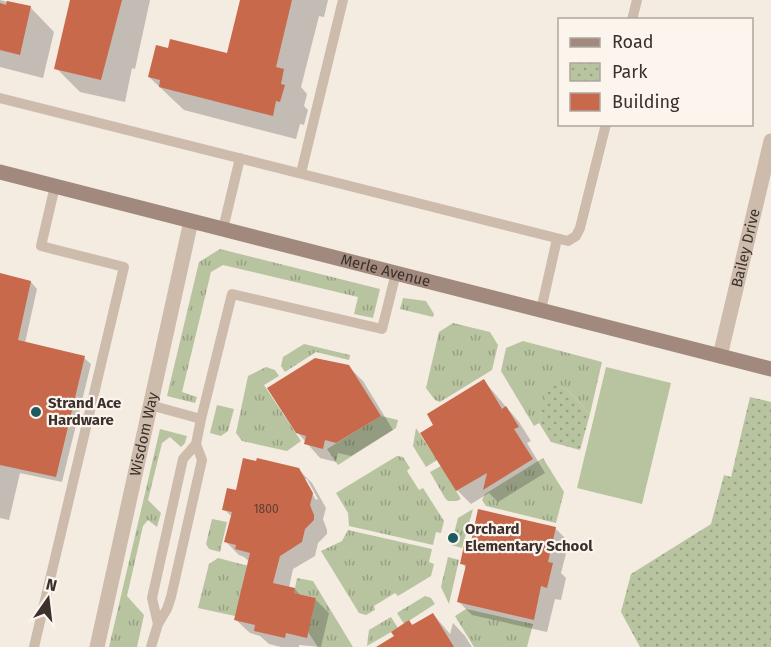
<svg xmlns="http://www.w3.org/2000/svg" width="771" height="647" font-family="'Fira Sans',sans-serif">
  <defs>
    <pattern id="grass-tufts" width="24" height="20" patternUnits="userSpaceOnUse" patternTransform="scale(1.5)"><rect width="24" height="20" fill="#b8c4a0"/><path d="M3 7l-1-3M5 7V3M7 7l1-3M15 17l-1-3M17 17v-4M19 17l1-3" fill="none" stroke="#97a083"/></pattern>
    <pattern id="park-dots" width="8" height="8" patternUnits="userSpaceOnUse" patternTransform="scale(1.5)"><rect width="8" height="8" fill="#b8c4a0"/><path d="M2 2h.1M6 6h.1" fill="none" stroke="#97a083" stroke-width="1.8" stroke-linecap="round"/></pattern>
  </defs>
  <rect width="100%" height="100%" fill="#f4ebe1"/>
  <path fill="url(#grass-tufts)" d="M220 249 380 289 373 318 354 314 358 297 223 265 211 272 182 392 197 397 195 403 167 396 199 262Z
    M403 298 426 301 434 314 433 317 400 309Z
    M453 323 490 332 498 345 492 370 440 402 435 400 426 388 439 332Z
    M523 341 602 362 590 414 567 389 549 385 539 423 534 426 501 371 506 348Z
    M304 344 350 355 349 360 316 352 285 372 281 366 283 357Z
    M266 367 275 370 279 376 264 385 301 441 287 451 242 441 236 433 248 376Z
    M217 405 234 409 228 431 221 436 210 433Z
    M381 416 398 420 396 428 338 465 327 449Z
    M416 428 437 460 426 467 413 446Z
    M160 429 187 436 185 443 181 447 170 437 162 443 148 500 161 513 157 527 148 520 143 526 127 596 144 615 137 647H109Z
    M397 456 403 457 410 468 407 471 419 490 423 488 444 521 441 533 436 532 433 545 349 526 348 513 336 493Z
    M543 458 564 492 556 523 486 506 482 500 485 494Z
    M441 466 461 499 456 501H448L445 498 430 472Z
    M473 509 462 548 451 545 458 518Z
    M212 519 227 522 220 552 209 549 206 544Z
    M348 530 432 549 429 562 434 564 431 576 398 596 395 593 374 606 375 610 366 615 359 613 321 551 342 541Z
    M448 557 459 560 449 604 441 587Z
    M218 558 267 571 235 616 198 608 209 564Z
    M297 578 313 581 353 647H318L308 632 316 598 294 593Z
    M425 596 431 598 435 604 404 624 397 613Z
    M466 609 533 624 527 647H474L455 616Z
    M391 617 398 628 367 646 369 630Z"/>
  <path fill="url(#park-dots)" d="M548 384 567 389 590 414 580 450 551 442 539 423Z
    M750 397 771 402V647H640L621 612 631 574 711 524 724 475 731 477Z"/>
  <path fill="#b8c4a0" d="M606 367 671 383 642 504 577 488Z"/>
  <path fill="#0003" fill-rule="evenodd" d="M0 0 31 8 54 32 43 78 0 67Z
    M73 0H150L135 69 132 68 125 102 80 92 56 68Z
    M241 0H328L324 17 319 16 301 87 307 94 304 106 308 110 304 125 300 124 296 139 184 110 149 77 169 49 228 55Z
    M0 275 31 282 37 289 25 343 84 358 91 364 62 482 20 473 9 520 0 518Z
    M349 367 363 381 393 430 351 456 338 453 336 462 320 458 297 432Z
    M484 381 519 422 531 441 527 443 545 473 498 502 489 493 471 504 457 490 422 433 435 425Z
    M298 469 312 483 326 508 323 519 327 530V534L318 543 315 556 293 569 289 588 295 589 301 596 315 599 329 613 321 647 299 645V647H281L269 644 260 636 250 633 236 620 250 562 244 557 239 555 226 542 232 517 224 509 237 492ZM304 479H307L318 499 316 500Z
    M555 528 569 542 561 573 566 578 561 600 555 599 547 632 472 615 458 601 466 568 462 563 471 548Z
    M433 614 450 634 453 623 465 636 472 647H379L396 636 409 622 414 626Z"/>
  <path fill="#c8694b" d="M70 0H122L101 80 54 69Z
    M240 0H292L276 67 284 69 281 84 285 85 280 102 276 101 273 116 159 87 160 80 148 77 156 45 168 48 170 39 227 53Z
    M7 1 31 6 20 55 0 50V3L6 5Z
    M0 273 31 281 18 340 85 356 56 477 0 465Z
    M315 358 349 365 381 416 336 443 325 440 323 449 304 444 306 436 296 433 267 388Z
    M484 379 502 409 506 406 519 427 514 429 533 459 483 490 487 473 456 491 420 433 433 425 427 414Z
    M243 458 256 461 257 458 299 468 313 493 310 505 314 515V520L305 529 302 542 280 556 273 583 295 588 294 593 316 598 307 638 286 633 285 638 254 631 255 625 234 620 250 553 235 549 236 545 224 542 232 512 222 510 227 488 236 490Z
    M478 509 556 527 548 562 553 563 547 588 541 586 534 620 457 602 466 565 460 564 464 545 470 547Z
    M433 613 454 647H376L394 636 391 632 409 620 412 625Z"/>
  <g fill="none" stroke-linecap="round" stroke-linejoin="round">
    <path stroke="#cdbbac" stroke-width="10" d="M632 20 637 0
      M0 98 568 241 576 236 580 228 606 124
      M301 173 343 0
      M223 229 240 158
      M541 310 557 239
      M150 405 201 419 232 294 382 329 396 273
      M158 624 152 598 183 459 196 444
      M34 647 124 267 41 246 55 186
      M151 647 158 624 167 609 171 597 202 460 196 444 201 419"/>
    <g stroke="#cdbbac" stroke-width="15">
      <path id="s1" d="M720 356 771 141"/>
      <path id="s2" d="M97 647 191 221"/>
    </g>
    <path stroke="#a18a7d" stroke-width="15" id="s3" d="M0 172 771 369"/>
  </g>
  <g fill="#1f5a5e" stroke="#fbf5ee" stroke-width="2">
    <circle cx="36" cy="412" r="6"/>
    <circle cx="453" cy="538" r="6"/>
  </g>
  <g text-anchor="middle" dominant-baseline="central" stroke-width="4.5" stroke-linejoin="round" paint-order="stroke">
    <g font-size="12" fill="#5e3e33">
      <text x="266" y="509">1800</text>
    </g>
    <g font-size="15" fill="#3b302b" stroke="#fbf5ee">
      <text stroke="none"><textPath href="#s1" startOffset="111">Bailey Drive</textPath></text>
      <text stroke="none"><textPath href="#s3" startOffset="398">Merle Avenue</textPath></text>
      <text stroke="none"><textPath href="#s2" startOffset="218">Wisdom Way</textPath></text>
    </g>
    <g font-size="15" font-weight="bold" fill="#3b302b" stroke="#fbf5ee" text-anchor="start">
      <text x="48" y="403">Strand Ace<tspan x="48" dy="17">Hardware</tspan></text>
      <text x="465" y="529">Orchard<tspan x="465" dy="17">Elementary School</tspan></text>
    </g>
  </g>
  <rect x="558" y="18" width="195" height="108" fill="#fbf5ee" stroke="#aea6a0" stroke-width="1.5"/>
  <rect x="570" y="38" width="30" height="9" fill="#a18a7d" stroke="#aea6a0" stroke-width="1.5"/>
  <text x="612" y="48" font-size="18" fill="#3b302b">Road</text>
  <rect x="570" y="63" width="30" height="18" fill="url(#park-dots)" stroke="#aea6a0" stroke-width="1.5"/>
  <text x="612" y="78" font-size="18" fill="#3b302b">Park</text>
  <rect x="570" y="93" width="30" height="18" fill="#c8694b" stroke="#aea6a0" stroke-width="1.5"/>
  <text x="612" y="108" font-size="18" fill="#3b302b">Building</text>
  <g transform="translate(48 599) rotate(14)" stroke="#fbf5ee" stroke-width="4.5" paint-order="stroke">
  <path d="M0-4.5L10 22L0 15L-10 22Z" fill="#3b302b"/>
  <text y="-9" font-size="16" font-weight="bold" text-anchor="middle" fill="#3b302b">N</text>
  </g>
</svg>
